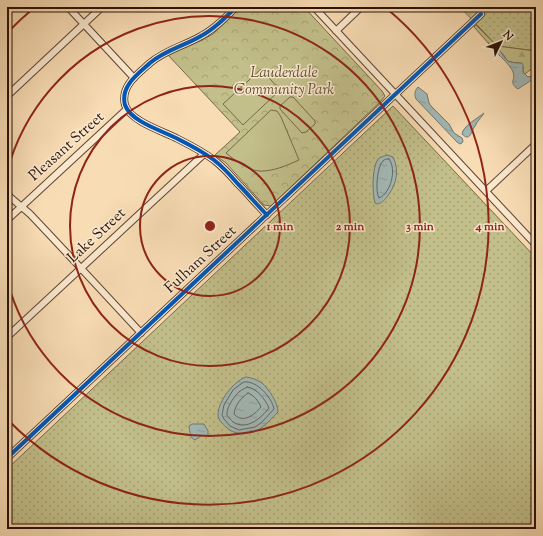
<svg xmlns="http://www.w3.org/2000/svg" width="543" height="536" font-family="'Sorts Mill Goudy',serif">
  <defs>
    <pattern id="grass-dots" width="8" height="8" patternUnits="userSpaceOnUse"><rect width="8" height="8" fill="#c2bf8a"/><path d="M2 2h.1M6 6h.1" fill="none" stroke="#a7a376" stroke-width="1.8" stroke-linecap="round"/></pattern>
    <pattern id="forest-firs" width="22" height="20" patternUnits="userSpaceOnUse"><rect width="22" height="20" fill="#c2bf8a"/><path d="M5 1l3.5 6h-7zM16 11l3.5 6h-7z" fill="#a7a376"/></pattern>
    <pattern id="park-crowns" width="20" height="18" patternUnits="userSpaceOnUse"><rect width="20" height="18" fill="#c2bf8a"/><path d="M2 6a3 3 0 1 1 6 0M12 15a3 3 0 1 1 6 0" fill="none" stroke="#a7a376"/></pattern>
    <pattern id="water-ripples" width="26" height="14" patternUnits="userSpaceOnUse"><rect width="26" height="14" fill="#a2b9b8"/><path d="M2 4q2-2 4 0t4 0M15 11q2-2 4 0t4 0" fill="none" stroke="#8c9e9d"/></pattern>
  </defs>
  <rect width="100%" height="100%" fill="#f8dcb4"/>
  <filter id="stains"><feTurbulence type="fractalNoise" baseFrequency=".005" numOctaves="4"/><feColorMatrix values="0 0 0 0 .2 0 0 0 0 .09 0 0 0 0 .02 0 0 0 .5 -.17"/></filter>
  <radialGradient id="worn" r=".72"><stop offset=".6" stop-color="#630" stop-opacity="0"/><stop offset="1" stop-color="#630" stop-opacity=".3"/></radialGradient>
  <path fill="url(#grass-dots)" stroke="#766848" d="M460 7H536V51L497 46Z
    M393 106 536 258V529H7V469Z"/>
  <path fill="url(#forest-firs)" stroke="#766848" d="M476 25 497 46 536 51V70H530L525 74 523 72V67L520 63C502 62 510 60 499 50H497L496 52 474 27Z"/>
  <path fill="url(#park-crowns)" stroke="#766848" d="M241 7H304L382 91 385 96 381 101 271 206 264 205 226 163 215 155 240 132 168 55 202 40 213 34Z"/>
  <path fill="#c2bf8a" stroke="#766848" d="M261 69 280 90 243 125 223 104Z
    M290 97H293L315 121V124L306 132 302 133 280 109V106Z
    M271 110 277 111 281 117 299 160C288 165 272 172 259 171 247 170 236 161 226 153Z"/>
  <path fill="url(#water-ripples)" stroke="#727671" d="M496 50H499C503 53 504 59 508 61 511 63 518 63 522 63L523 65V72L528 77 531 76 533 78C529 83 523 85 518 89 508 82 516 81 513 72 510 65 502 58 496 52Z
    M418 87 427 94 429 103 431 106 449 124 454 133 462 138 463 141 462 143 460 144 457 142 416 99C414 94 415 90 418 87Z
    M484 113C482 117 477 121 475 126 471 132 470 142 462 134 463 126 478 118 484 113Z
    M387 155 393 157C399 169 397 183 389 194 386 199 382 203 377 204L375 203C372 192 372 168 378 159 380 157 384 156 387 155Z
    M246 377C252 378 258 380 262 383 269 389 278 403 278 412 272 418 265 426 258 430 248 435 233 435 226 427 223 424 218 420 218 415 218 401 234 381 246 377Z
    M192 424H204L208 431V436C202 434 200 437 195 440 190 438 190 432 189 426Z"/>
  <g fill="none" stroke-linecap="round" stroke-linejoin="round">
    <path stroke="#666560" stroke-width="1" d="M389 159C397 169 391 193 379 198 375 192 377 166 383 161 385 159 386 159 389 159Z
      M244 382C257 380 272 398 274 409L261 423 255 427 239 430 230 426 224 419 222 415 224 405 233 390Z
      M247 387C257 388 265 399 269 408 261 418 247 431 233 422 232 421 228 417 227 415 226 409 233 398 237 394 239 391 244 389 247 387Z
      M248 393C254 395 259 402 261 407 254 415 243 424 234 414 235 405 241 398 248 393Z"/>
    <defs>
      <path id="minor" d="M68 7 134 78
        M236 7C225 18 214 29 201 36 184 46 165 50 150 63 138 74 120 86 125 105 131 122 163 131 178 139 190 145 203 152 214 160 223 167 231 176 238 184 248 194 257 205 267 215
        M314 7 536 245
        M336 31 361 7
        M7 96 102 7
        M486 191 536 144
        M7 194C14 201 22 207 30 214 67 253 104 293 141 333
        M7 220 127 109
        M7 337 204 154
        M7 458 481 14"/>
    </defs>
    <use href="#minor" stroke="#5d4432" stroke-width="8"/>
    <use href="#minor" stroke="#fae8ce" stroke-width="6"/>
    <defs>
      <path id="cycleway" d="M236 7C225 18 214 29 201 36 184 46 165 50 150 63 138 74 120 86 125 105 131 122 163 131 178 139 190 145 203 152 214 160 223 167 231 176 238 184 248 194 257 205 267 215
        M7 458 481 14"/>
    </defs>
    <use href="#cycleway" stroke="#fae8ce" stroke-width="6"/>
    <use href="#cycleway" stroke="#0057b8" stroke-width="4"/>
  </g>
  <g fill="none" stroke="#8f2418" stroke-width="2">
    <circle cx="210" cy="226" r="70"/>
    <circle cx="210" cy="226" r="140"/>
    <path d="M7 172A210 210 0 1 1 7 280"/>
    <path d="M9 31A280 280 0 0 1 34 8M386 8A280 280 0 1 1 9 421"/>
  </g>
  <g text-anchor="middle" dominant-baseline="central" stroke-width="3" stroke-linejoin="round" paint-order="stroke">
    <g font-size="15" font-style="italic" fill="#5f4e35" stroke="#fae8ce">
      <text x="284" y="73">Lauderdale<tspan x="284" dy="17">Community Park</tspan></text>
    </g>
    <g font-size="15" fill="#291107" stroke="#fae8ce">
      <text transform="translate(67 147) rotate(-42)">Pleasant Street</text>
      <text transform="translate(97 236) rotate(-43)">Lake Street</text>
      <text transform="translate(201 260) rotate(-43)">Fulham Street</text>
    </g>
  </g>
  <circle cx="210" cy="226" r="6" fill="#8f2418" stroke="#fae8ce" stroke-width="2"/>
  <g font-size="12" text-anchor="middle" font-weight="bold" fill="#8f2418" stroke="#fae8ce" stroke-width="3" stroke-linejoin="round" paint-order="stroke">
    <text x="280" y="230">1 min</text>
    <text x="350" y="230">2 min</text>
    <text x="420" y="230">3 min</text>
    <text x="490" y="230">4 min</text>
  </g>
  <rect width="543" height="536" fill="none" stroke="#f8dcb4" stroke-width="24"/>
  <rect x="8" y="8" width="527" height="520" fill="none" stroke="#291107" stroke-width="2"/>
  <rect x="12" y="12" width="519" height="512" fill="none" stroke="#291107"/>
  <g transform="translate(501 42) rotate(47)" stroke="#fae8ce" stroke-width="3" paint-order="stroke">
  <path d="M0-3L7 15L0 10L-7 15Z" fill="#291107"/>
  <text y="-6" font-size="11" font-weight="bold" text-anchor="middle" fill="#291107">N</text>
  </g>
  <rect width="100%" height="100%" filter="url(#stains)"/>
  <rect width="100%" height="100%" fill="url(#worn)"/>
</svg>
